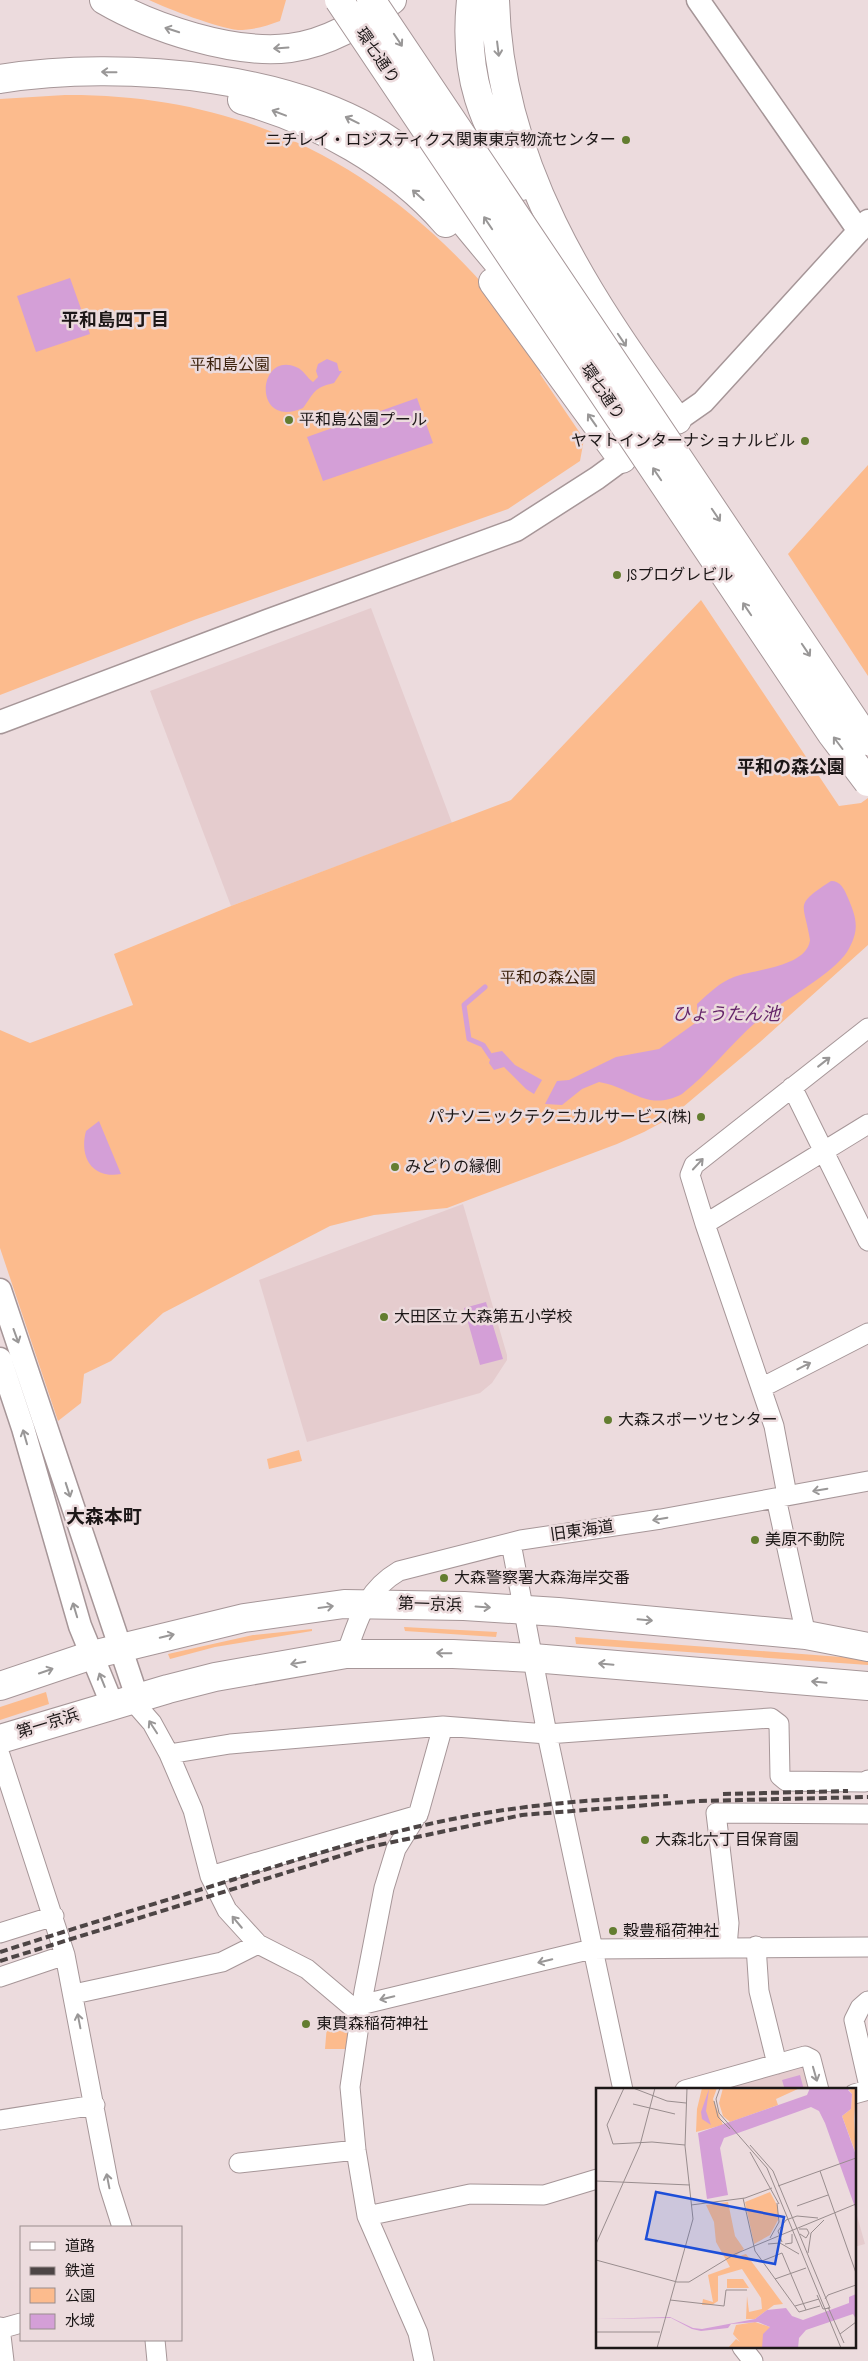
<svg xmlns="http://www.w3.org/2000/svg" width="868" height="2361" font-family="'Sofia Sans Condensed','Noto Sans JP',sans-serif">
  <rect width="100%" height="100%" fill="#ecdbdd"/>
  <path fill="#e5ccce" d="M371 608 452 823 231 906 150 691Z
    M463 1204 507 1355V1360L492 1383 480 1393 307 1442 259 1280Z
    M800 2065 806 2069 812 2090H716Z
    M854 2205 865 2244 854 2247Z"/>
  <path fill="#fcbb8d" d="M149 0H286L280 21C266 26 254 30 238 30 218 28 168 9 149 0Z
    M65 95C243 94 381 164 495 298 514 320 529 346 545 370L540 374 584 439 580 461 508 509 194 620 0 695V99Z
    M868 465V676L788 554Z
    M701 600 839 806 861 803 868 798V945L760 1042 670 1118 644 1132 617 1144 447 1208 374 1215 330 1226 163 1313 111 1361 84 1374 81 1403 58 1421 0 1248V1030L30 1043 133 1005 114 954 231 906 511 800Z
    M299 1450 302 1461 269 1469 267 1459Z
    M404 1627 497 1632 496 1637 405 1631Z
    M312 1629V1631L215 1647 170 1659 168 1654 253 1635Z
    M575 1637 868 1659V1665L576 1644Z
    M46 1692 49 1704 0 1720V1707Z
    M352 2019 347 2049H325L327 2025Z"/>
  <path fill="#d49fd7" d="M70 278 90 334 36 352 17 296Z
    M327 359 337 363 339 371H342L334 383C313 388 315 392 303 408 252 430 257 351 296 367 304 370 306 377 313 382L318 377 316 371 318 364Z
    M417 398 433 443 323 481 307 437Z
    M831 881C841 881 844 889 848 898 857 919 860 930 847 952 832 975 779 1003 756 1022 730 1045 709 1073 682 1094 647 1112 633 1088 599 1082L582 1089 562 1105 545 1104 557 1081 569 1080 616 1057 659 1049 698 1021 697 1004C708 994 720 982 734 977 755 969 807 967 810 940 804 902 793 906 831 881Z
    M502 1051 515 1065 542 1080 534 1094 526 1089 504 1067 494 1070 489 1063 492 1053Z
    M99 1121 121 1174C92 1179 79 1157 86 1131Z
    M486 1302 503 1359 480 1365 464 1308Z
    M800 2075 804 2090H785L782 2080Z"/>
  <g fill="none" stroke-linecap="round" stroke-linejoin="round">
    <path stroke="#d49fd7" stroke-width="5" d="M485 987 464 1005 469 1039 483 1045 491 1057 496 1059"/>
    <defs>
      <path id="minor" d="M792 1087 868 1241
        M705 1224 690 1175 694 1165 868 1028
        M761 1388 868 1333
        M787 1495 774 1426 705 1224 868 1124
        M776 1498 806 1635
        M511 1543 547 1734 623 2090
        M346 1654C359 1619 365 1591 399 1571L521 1540 661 1519 868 1481
        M131 1699 152 1723 169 1754 193 1810 210 1876 227 1910 258 1944 307 1969 352 2007 592 1949 868 1947
        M169 1754 230 1744 443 1726
        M0 1755 65 1955 109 2186 122 2227
        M210 1876 418 1815
        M0 1933 54 1916
        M756 1946 759 1991 777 2064
        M727 1947 729 1923 716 1813 868 1814
        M0 1977 65 1955
        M74 1994 222 1962 258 1944
        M868 2001 860 2008 854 2020 868 2082
        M685 2090 805 2056 811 2059 819 2090
        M854 2094 868 2090
        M0 2120 95 2105
        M239 2163 356 2150
        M367 2216 470 2194 544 2195 597 2179
        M0 2327 4 2361
        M0 2329 21 2323
        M155 2340 157 2361
        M742 2347 753 2361
        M424 2361 418 2333 367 2216 356 2150 350 2087 364 1991 384 1888 396 1849 419 1812 443 1726 547 1734 771 1718 779 1724 780 1776 786 1781 865 1782 868 1780"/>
      <path id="tertiary" d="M698 0 859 231
        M663 430 703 402 868 221
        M0 722 267 621 516 530 597 478 635 450
        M0 1290 137 1697
        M0 1359 23 1428 80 1626 112 1704"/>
      <path id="primary" d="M104 0C152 28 234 55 290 48 328 43 361 23 392 0
        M471 0C463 79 483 120 521 186
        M495 0C499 163 584 293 677 420
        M0 79C119 60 312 73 408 155 428 172 445 197 461 218 483 245 505 271 527 297
        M242 100C317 121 395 164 446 223
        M493 282 622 459"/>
      <path id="trunk" d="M0 1686 92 1655 244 1618 344 1604 464 1606 558 1612 806 1635 868 1647
        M0 1739 168 1689 215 1677 346 1654H453L533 1658 868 1686"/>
    </defs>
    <use href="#minor" stroke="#a69698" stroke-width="21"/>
    <use href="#tertiary" stroke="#a69698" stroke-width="25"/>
    <use href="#primary" stroke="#a69698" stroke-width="30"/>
    <use href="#trunk" stroke="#a69698" stroke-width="30"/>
    <use href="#minor" stroke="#fff" stroke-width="19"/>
    <use href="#tertiary" stroke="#fff" stroke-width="22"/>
    <use href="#primary" stroke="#fff" stroke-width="28"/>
    <use href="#trunk" stroke="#fff" stroke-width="28"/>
    <path stroke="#4d4545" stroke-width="4" stroke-dasharray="8 4" stroke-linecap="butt" d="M723 1794 848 1791
      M0 1952C78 1927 157 1903 235 1879 315 1854 397 1828 480 1814 542 1803 605 1799 668 1796
      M0 1961 369 1847 522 1815 698 1801 868 1797"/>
    <defs>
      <path id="primary-bridge" d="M339 0 831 733 868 782
        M371 0 868 741"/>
    </defs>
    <use href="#primary-bridge" stroke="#a69698" stroke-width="30" stroke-linecap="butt"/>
    <use href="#primary-bridge" stroke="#fff" stroke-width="28"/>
  </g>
  <defs><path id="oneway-shaft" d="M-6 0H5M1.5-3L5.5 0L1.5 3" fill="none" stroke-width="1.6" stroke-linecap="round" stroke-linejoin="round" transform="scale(1.25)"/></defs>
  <g stroke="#999797">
    <use href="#oneway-shaft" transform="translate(172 30) rotate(-162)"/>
    <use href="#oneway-shaft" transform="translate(398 40) rotate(56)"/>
    <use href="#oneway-shaft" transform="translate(281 48) rotate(176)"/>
    <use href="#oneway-shaft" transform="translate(498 49) rotate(83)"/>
    <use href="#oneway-shaft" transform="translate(109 72) rotate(-179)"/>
    <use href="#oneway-shaft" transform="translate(279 113) rotate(-159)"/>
    <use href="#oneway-shaft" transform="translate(352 120) rotate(-154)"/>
    <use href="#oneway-shaft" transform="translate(418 195) rotate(-138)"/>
    <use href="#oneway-shaft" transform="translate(488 223) rotate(-124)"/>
    <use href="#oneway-shaft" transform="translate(622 340) rotate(56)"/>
    <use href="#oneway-shaft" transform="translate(592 420) rotate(-125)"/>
    <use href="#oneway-shaft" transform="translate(657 474) rotate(-124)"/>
    <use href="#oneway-shaft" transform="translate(716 515) rotate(56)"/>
    <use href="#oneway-shaft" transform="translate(747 609) rotate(-124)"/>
    <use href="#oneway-shaft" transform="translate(806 650) rotate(56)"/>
    <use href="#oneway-shaft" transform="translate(838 743) rotate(-127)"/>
    <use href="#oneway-shaft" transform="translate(824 1062) rotate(-38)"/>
    <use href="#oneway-shaft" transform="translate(698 1164) rotate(-47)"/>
    <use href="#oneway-shaft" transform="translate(16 1336) rotate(70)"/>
    <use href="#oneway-shaft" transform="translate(804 1366) rotate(-27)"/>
    <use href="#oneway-shaft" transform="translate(25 1437) rotate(-106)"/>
    <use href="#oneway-shaft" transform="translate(68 1490) rotate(72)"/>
    <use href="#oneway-shaft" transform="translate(820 1490) rotate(170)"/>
    <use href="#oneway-shaft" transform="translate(660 1519) rotate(170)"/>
    <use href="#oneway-shaft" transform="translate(326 1607) rotate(-8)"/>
    <use href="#oneway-shaft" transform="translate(483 1607) rotate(4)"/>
    <use href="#oneway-shaft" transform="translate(75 1610) rotate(-107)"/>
    <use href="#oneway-shaft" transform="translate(645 1620) rotate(5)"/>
    <use href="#oneway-shaft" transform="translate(167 1636) rotate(-14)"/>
    <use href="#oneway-shaft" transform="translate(444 1653) rotate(-179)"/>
    <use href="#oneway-shaft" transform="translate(298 1663) rotate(170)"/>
    <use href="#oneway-shaft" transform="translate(606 1664) rotate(-175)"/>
    <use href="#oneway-shaft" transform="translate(46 1671) rotate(-19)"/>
    <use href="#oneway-shaft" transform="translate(102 1680) rotate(-112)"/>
    <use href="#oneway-shaft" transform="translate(819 1682) rotate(-175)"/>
    <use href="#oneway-shaft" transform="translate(153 1727) rotate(-123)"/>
    <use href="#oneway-shaft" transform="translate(237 1922) rotate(-130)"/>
    <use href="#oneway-shaft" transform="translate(545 1961) rotate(166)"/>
    <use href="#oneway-shaft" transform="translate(387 1998) rotate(167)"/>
    <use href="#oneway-shaft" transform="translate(79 2021) rotate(-101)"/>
    <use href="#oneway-shaft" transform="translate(815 2074) rotate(74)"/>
    <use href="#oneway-shaft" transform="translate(108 2181) rotate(-101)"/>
  </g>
  <g fill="#637d30" stroke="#ecdbdd" stroke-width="2">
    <circle cx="626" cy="140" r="5"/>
    <circle cx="289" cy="420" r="5"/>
    <circle cx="805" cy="441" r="5"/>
    <circle cx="617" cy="575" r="5"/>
    <circle cx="701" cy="1117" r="5"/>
    <circle cx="395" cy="1167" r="5"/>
    <circle cx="384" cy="1317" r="5"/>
    <circle cx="608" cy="1420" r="5"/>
    <circle cx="755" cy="1540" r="5"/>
    <circle cx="444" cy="1578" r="5"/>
    <circle cx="645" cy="1840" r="5"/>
    <circle cx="613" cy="1931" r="5"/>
    <circle cx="306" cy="2024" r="5"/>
  </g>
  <g text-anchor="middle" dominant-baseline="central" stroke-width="5" stroke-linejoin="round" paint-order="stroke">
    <g font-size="16" fill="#1c1717" stroke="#ecdbdd">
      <text transform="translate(377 56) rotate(56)">環七通り</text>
      <text transform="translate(602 392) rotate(56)">環七通り</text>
      <text transform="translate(582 1531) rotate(-8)">旧東海道</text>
      <text transform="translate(430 1605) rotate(2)">第一京浜</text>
      <text transform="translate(48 1724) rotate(-17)">第一京浜</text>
    </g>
    <g font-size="16" fill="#1c1717" stroke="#ecdbdd" text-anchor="start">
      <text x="616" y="140" text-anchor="end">ニチレイ・ロジスティクス関東東京物流センター</text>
      <text x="299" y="420">平和島公園プール</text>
      <text x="795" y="441" text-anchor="end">ヤマトインターナショナルビル</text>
      <text x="627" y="575">JSプログレビル</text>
      <text x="691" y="1117" text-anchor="end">パナソニックテクニカルサービス(株)</text>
      <text x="405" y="1167">みどりの縁側</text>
      <text x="394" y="1317">大田区立 大森第五小学校</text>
      <text x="618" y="1420">大森スポーツセンター</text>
      <text x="765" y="1540">美原不動院</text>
      <text x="454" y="1578">大森警察署大森海岸交番</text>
      <text x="655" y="1840">大森北六丁目保育園</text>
      <text x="623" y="1931">穀豊稲荷神社</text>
      <text x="316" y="2024">東貫森稲荷神社</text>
    </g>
    <g font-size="16" fill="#3d230e" stroke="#ecdbdd">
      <text x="230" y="365">平和島公園</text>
      <text x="548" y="978">平和の森公園</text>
    </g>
    <g font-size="18" font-weight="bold" fill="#1c1717" stroke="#ecdbdd">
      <text x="115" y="320">平和島四丁目</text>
      <text x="791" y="767">平和の森公園</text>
    </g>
    <g font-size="18" font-style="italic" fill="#642569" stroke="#ecdbdd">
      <text x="726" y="1014">ひょうたん池</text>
    </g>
    <g font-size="19" font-weight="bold" fill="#1c1717" stroke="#ecdbdd">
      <text x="104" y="1517">大森本町</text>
    </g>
  </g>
  <g transform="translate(596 2088)">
    <rect width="260" height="260" fill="#ecdbdd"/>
    <path d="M106 0H121L117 11 127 37 100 44 101 21ZM127 0H204L180 11 182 17 134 34 127 28 123 15ZM260 0 258 31 260 66 246 28 255 21 256 6 253 2ZM174 104 182 119V132L174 147 158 156 149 114ZM132 114 139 148 148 161 137 170 150 166 187 216 178 217 159 231H150L151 208 153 224 166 221 165 210 146 181 122 188V213L116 217H106L107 211 117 214 112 187 134 179 120 154 118 134 110 117ZM131 191H147L153 200H131ZM159 234 174 239 166 260H132L140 251 144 254 137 246 140 237Z" fill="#fcbb8d"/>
    <path d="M214 0H255L252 2 256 6 255 21 246 28 260 67V122L229 35 223 23 215 19 128 50 124 60 132 107 111 111 102 45 211 7ZM113 1 110 23 115 37 106 31 105 24ZM260 206V231L257 226 210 242 203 250 202 260H166L167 246 174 239 162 234 135 236 132 240 105 243 96 241 75 230 0 231 74 229 97 240 106 241 159 231 171 222 190 220 196 228 207 232 253 215V209Z" fill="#d49fd7"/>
    <path fill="none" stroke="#998d8e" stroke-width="1" d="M28 0 11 37 17 56 56 54 89 57M37 0 71 13 90 15M124 0 120 11 123 25 171 80 245 260M118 13 122 29 134 41M37 16 79 26M154 57 177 83 234 220 227 221 221 207M154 64 183 116M224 83 260 185M0 93 94 97M182 98 260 70M147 110 159 163 203 224 224 218M95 117 149 110 176 100M201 118 232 107M203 141H211L213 145 210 150 204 146M174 150 183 134 181 115M186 154 182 143 190 132 201 128 222 130M0 156 44 57 59 0M172 156 184 155 203 166M189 156 196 155V146M212 165 215 145 228 132M0 172 81 194H93L139 166 260 116M166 173 186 165 210 222M179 191 210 180M229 211 232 207 260 197M74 212 128 218 130 202H151M199 218 223 211M232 219 248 255M0 244H64M244 246 260 234M61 260 97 131 89 58 91 0"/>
    <path fill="#1d4ed8" fill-opacity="0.15" stroke="#1d4ed8" stroke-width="2.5" d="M60 104 188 129 179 176 50 151Z"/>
    <rect width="260" height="260" fill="none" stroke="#1c1717" stroke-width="2.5"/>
  </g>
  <rect x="20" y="2226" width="162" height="115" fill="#ecdbdd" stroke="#998d8e"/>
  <rect x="30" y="2242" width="25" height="8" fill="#ffffff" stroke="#998d8e"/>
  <text x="65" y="2251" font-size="15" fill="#1c1717">道路</text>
  <rect x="30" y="2267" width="25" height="8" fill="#4d4545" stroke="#998d8e"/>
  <text x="65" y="2276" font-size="15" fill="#1c1717">鉄道</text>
  <rect x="30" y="2288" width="25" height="15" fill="#fcbb8d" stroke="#998d8e"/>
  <text x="65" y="2301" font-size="15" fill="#1c1717">公園</text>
  <rect x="30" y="2314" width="25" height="15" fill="#d49fd7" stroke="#998d8e"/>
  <text x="65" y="2326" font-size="15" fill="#1c1717">水域</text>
</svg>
